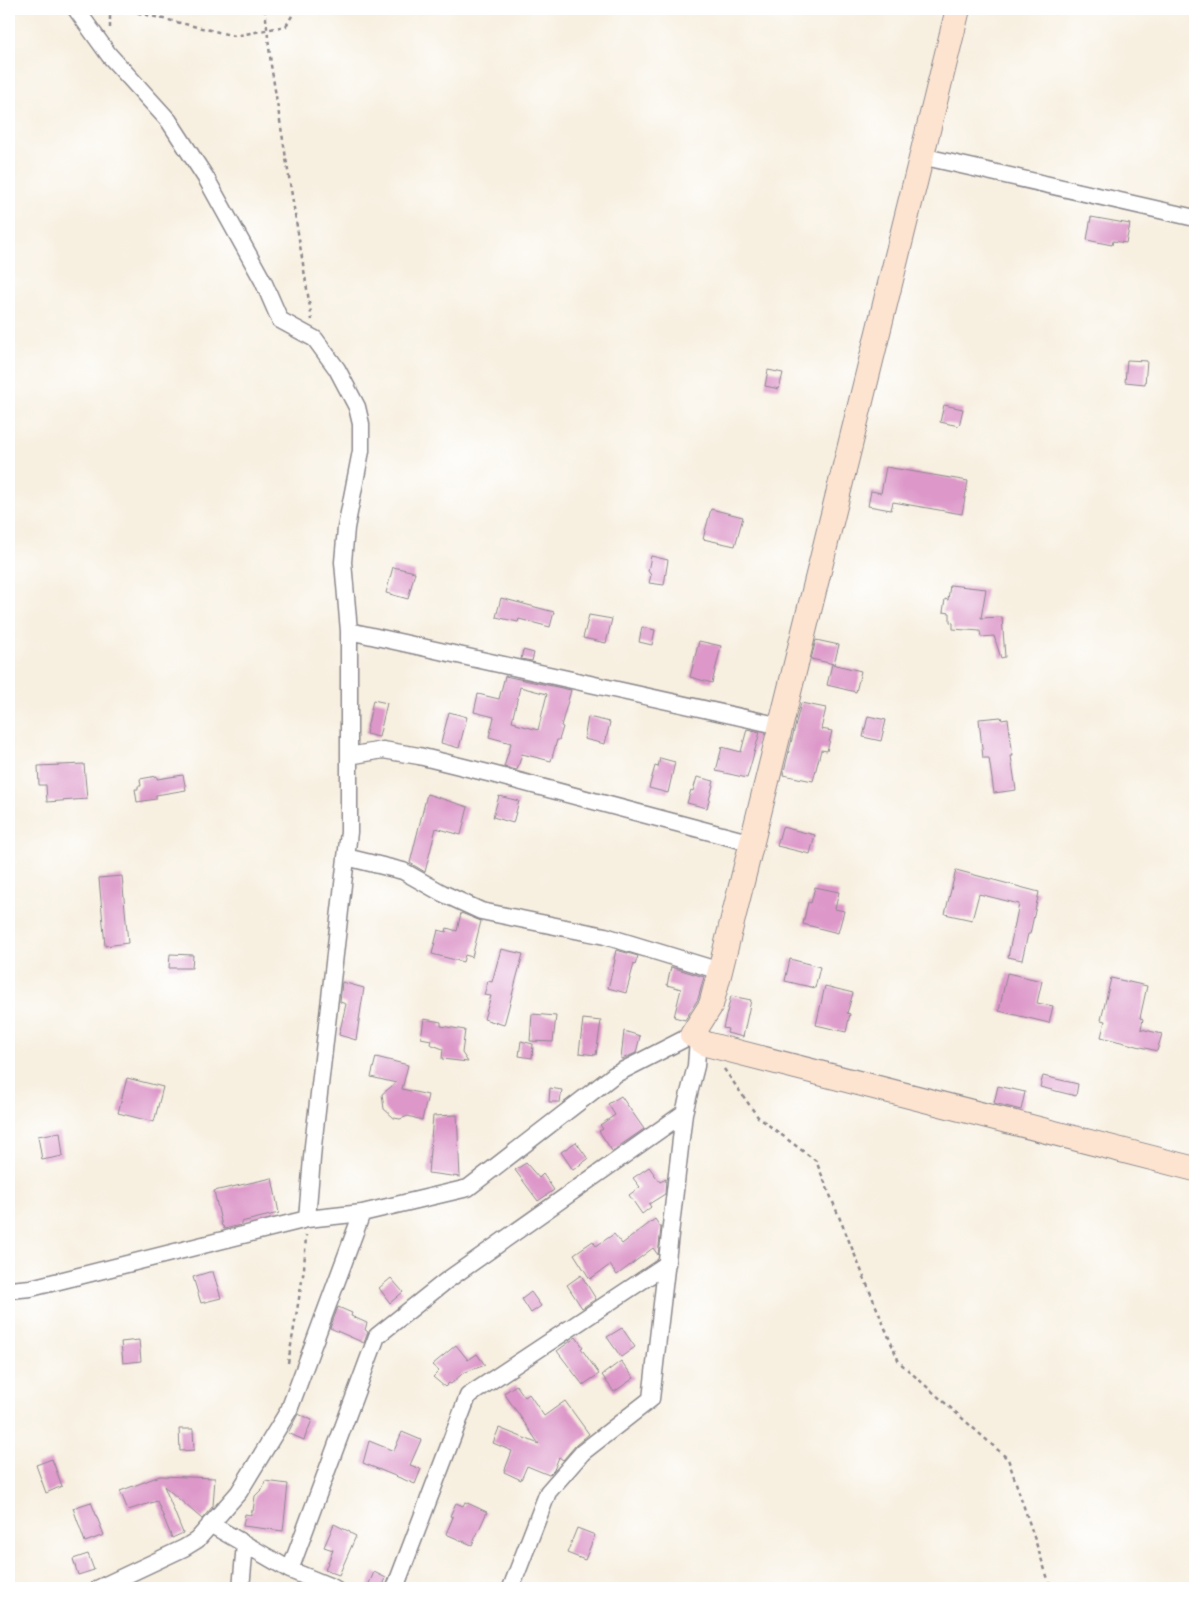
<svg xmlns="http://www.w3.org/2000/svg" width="1204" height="1597" font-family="'EB Garamond',serif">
  <rect width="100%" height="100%" fill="#fff"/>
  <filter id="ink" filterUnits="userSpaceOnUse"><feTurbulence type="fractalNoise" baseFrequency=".02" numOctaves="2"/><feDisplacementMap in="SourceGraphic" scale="10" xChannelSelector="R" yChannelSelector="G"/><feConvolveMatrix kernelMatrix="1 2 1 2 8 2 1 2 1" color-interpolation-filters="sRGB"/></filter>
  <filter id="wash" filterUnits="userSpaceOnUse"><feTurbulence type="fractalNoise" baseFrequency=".0096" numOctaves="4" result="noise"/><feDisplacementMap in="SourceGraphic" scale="20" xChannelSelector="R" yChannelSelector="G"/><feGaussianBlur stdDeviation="1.12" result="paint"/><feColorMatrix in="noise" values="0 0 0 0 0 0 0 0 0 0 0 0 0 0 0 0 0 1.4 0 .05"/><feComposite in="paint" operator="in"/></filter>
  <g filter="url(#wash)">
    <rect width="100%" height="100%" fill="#f7efdf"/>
    <g id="blocks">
      <path fill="#dd98c9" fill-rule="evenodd" d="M1091 217 1130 224 1126 243 1113 241 1112 245 1087 240Z
        M1127 360 1147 361 1145 384 1125 382Z
        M768 370 783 373 779 389 765 386Z
        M944 405 963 409 959 426 940 422Z
        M886 467 968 481 962 514 893 502 891 510 868 506 871 491 881 493Z
        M711 509 743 517 735 546 703 539Z
        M651 556 668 560 664 585 649 583 651 575 648 571Z
        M393 567 415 572 408 599 386 593Z
        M950 585 986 589 981 618 1002 617 1005 657 1001 658 994 636 981 637 980 631 953 629V623L950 622V613L943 612 945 599 948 600Z
        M501 598 554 612 550 627 519 619 518 622 496 617Z
        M589 615 612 619 606 643 583 638Z
        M642 627 655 630 652 645 639 642Z
        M816 640 839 645 834 664 811 659Z
        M699 641 721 646 712 683 690 677Z
        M523 650 534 653 532 661 521 659Z
        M832 664 861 671 856 692 827 685Z
        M505 676 571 690 561 726 563 727 559 740H557L551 761 522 754 517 770 504 767 511 743 489 737 494 717 474 712 478 694 499 699ZM520 687 547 694 538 730 516 724V722L512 721Z
        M373 700 387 703 379 737 366 734Z
        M801 703 826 708 821 729 832 731 827 751 821 750 813 781 783 775Z
        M449 712 467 717 459 748 441 743Z
        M868 716 886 720 881 741 863 737Z
        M588 717 610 722 605 744 584 739Z
        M1001 717 1002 720 1008 719 1013 756H1011L1016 790 994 793 989 758H983L979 719Z
        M747 729 760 732 747 778 716 771 722 747 741 752Z
        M660 758 675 762 668 793 649 788 655 766 658 767Z
        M84 764 87 799 47 802 46 785H39L38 766Z
        M183 775 186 790 156 795V799L137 802 135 789H138V786H141L140 779 157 776V779Z
        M697 777 714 781 707 808 687 803 691 790 693 791Z
        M427 794 468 807 461 835 436 828 425 872 410 863Z
        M499 796 519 801 513 823 493 817Z
        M782 827 815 835 810 854 777 846Z
        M956 870 1039 892 1030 934H1028L1022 960 1008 957 1019 904 979 894 972 920 945 914Z
        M122 876 128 943 105 946 99 878Z
        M815 887 839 892 835 909 844 911 838 933 803 924 808 902 811 903Z
        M461 913 481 921 472 957 465 955 463 962 432 954 438 930 446 932 447 928 457 931Z
        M501 949 523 954 504 1025 484 1019 491 996 484 995 488 981 492 982Z
        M616 950 638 956 635 965 634 964 626 993 608 988 615 960 614 959Z
        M170 954 193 955 192 968H169Z
        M790 959 820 967 815 988 785 981Z
        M671 967 704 977 698 999 685 1020 674 1017 681 989 667 985Z
        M1007 973 1042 981 1037 1003 1053 1006 1049 1023 999 1011Z
        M1111 978 1147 986 1140 1018 1143 1019 1141 1029 1162 1034 1157 1051 1101 1037 1105 1021 1101 1020Z
        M342 982 364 988 356 1040 339 1035 346 1004 340 1002Z
        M825 986 853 993 847 1013 850 1014 846 1032 816 1025Z
        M731 996 751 1000 743 1037 727 1033 728 1029 723 1028Z
        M532 1014 556 1016 553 1042 530 1041Z
        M424 1019 441 1022V1026L465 1030 462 1053 468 1062 442 1059 443 1049 430 1044 431 1040 421 1038Z
        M583 1019 601 1021 596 1055 579 1053Z
        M624 1031 640 1036 636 1053 622 1059H621Z
        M521 1041 533 1044 532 1058 519 1056Z
        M376 1057 408 1065 402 1089 428 1095 422 1120 408 1116 400 1119 394 1118 384 1109 382 1094 396 1083 371 1077Z
        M1043 1076 1078 1084 1076 1096 1040 1087Z
        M127 1078 163 1087 154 1122 118 1113Z
        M998 1086 1025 1092 1021 1110 994 1103Z
        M550 1088 562 1090 560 1102H549Z
        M621 1096 644 1129 612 1151 599 1131 603 1129 600 1125 615 1115 608 1104Z
        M457 1115 460 1177 428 1173 433 1116Z
        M60 1132 63 1156 42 1160 38 1136Z
        M576 1142 588 1159 573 1170 561 1152Z
        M526 1163 539 1178 543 1174 554 1190 538 1201 515 1170Z
        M649 1167 660 1182 666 1179 665 1194 649 1204 651 1207 642 1214 629 1195 640 1187 633 1178Z
        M272 1178 279 1213 241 1222V1225L224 1229 223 1226H222L214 1191Z
        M655 1219 661 1228 658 1255 653 1248 617 1275 610 1265 590 1279 574 1254 593 1241 596 1246 614 1234 622 1244Z
        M209 1272H213L221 1298 201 1303 193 1277Z
        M581 1275 596 1299 582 1308 567 1285Z
        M391 1278 403 1292 390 1303 379 1288Z
        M531 1292 541 1306 531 1313 522 1299Z
        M338 1307 352 1313 351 1316 367 1323 365 1330 368 1332 364 1343 330 1328Z
        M622 1328 635 1347 621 1357 607 1337Z
        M576 1337 583 1347 581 1348 599 1374 583 1385 557 1351Z
        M139 1340 141 1361 123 1363 121 1342Z
        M456 1345 468 1360 477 1354 485 1365 463 1373 451 1384 449 1383 445 1387 433 1377 439 1371 432 1365Z
        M621 1361 634 1378 614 1392 602 1375Z
        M516 1385 525 1397 529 1394 544 1416 565 1401 589 1434 576 1445 563 1460 559 1457 554 1470 549 1475 527 1466 521 1480 504 1472 512 1451 493 1443 499 1428 539 1444 504 1393Z
        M298 1414 312 1420 304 1440 288 1433Z
        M179 1429H193L194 1450 180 1451Z
        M402 1432 421 1440 410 1465 421 1469 415 1484 363 1463 369 1441 394 1451Z
        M52 1459 62 1486 46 1493 36 1465Z
        M160 1476 215 1478 213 1506 202 1519 164 1486 183 1533 172 1538 157 1501 128 1510 120 1491Z
        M265 1481 288 1484 283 1531 243 1526 245 1514 251 1515V1511H253L255 1496 263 1488Z
        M91 1502 104 1535 85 1542 73 1508Z
        M465 1502 487 1512 472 1545 446 1534 453 1517 450 1516 456 1503 463 1506Z
        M334 1524 350 1532V1533L356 1536 339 1575 325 1570 333 1550 324 1547Z
        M577 1528 595 1535 585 1560 567 1553Z
        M88 1554 94 1570 78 1575 73 1559Z
        M374 1572 386 1578 382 1588H367Z"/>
    </g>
  </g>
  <g filter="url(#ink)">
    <use href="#blocks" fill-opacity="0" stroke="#8c888d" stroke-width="1"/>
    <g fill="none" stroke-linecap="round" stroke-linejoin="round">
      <defs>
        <path id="street" d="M76 9 109 55 169 121 206 178 263 281 280 320 315 339 337 369 357 407 361 424V451L346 528 343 562 349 631V832L313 1146 307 1219
          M921 156 1195 218
          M349 631 781 726
          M349 756 383 750 419 756 492 774 752 843
          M346 857 403 871 442 893 481 911 605 936 720 971
          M9 1290 31 1288 307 1219 362 1213 468 1188 614 1075 692 1035
          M210 1524 290 1570 334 1588
          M290 1570 377 1336 446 1281 684 1113
          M99 1588 184 1548 197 1540 239 1492 289 1410 362 1213
          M241 1588 245 1544
          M395 1588 468 1396 667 1264
          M511 1588 548 1492 583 1452 651 1399 684 1113 696 1066 698 1039"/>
        <path id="secondary" d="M958 9 720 971 711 1005 692 1035 706 1044 1195 1169"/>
      </defs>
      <use href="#street" stroke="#8c888d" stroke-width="19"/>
      <use href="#secondary" stroke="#8c888d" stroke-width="26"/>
      <path stroke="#8c888d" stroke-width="2.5" stroke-dasharray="4 4" stroke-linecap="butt" d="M122 9 235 36 286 26 296 9
        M265 9 271 65 312 320
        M110 28V9
        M724 1069 758 1117 816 1161 899 1362 1008 1459 1051 1588
        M288 1363 304 1269 306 1235"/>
      <use href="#street" stroke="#fff" stroke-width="16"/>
      <use href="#secondary" stroke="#fde4d0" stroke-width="24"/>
    </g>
  </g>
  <rect width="1204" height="1597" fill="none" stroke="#fff" stroke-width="30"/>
</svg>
